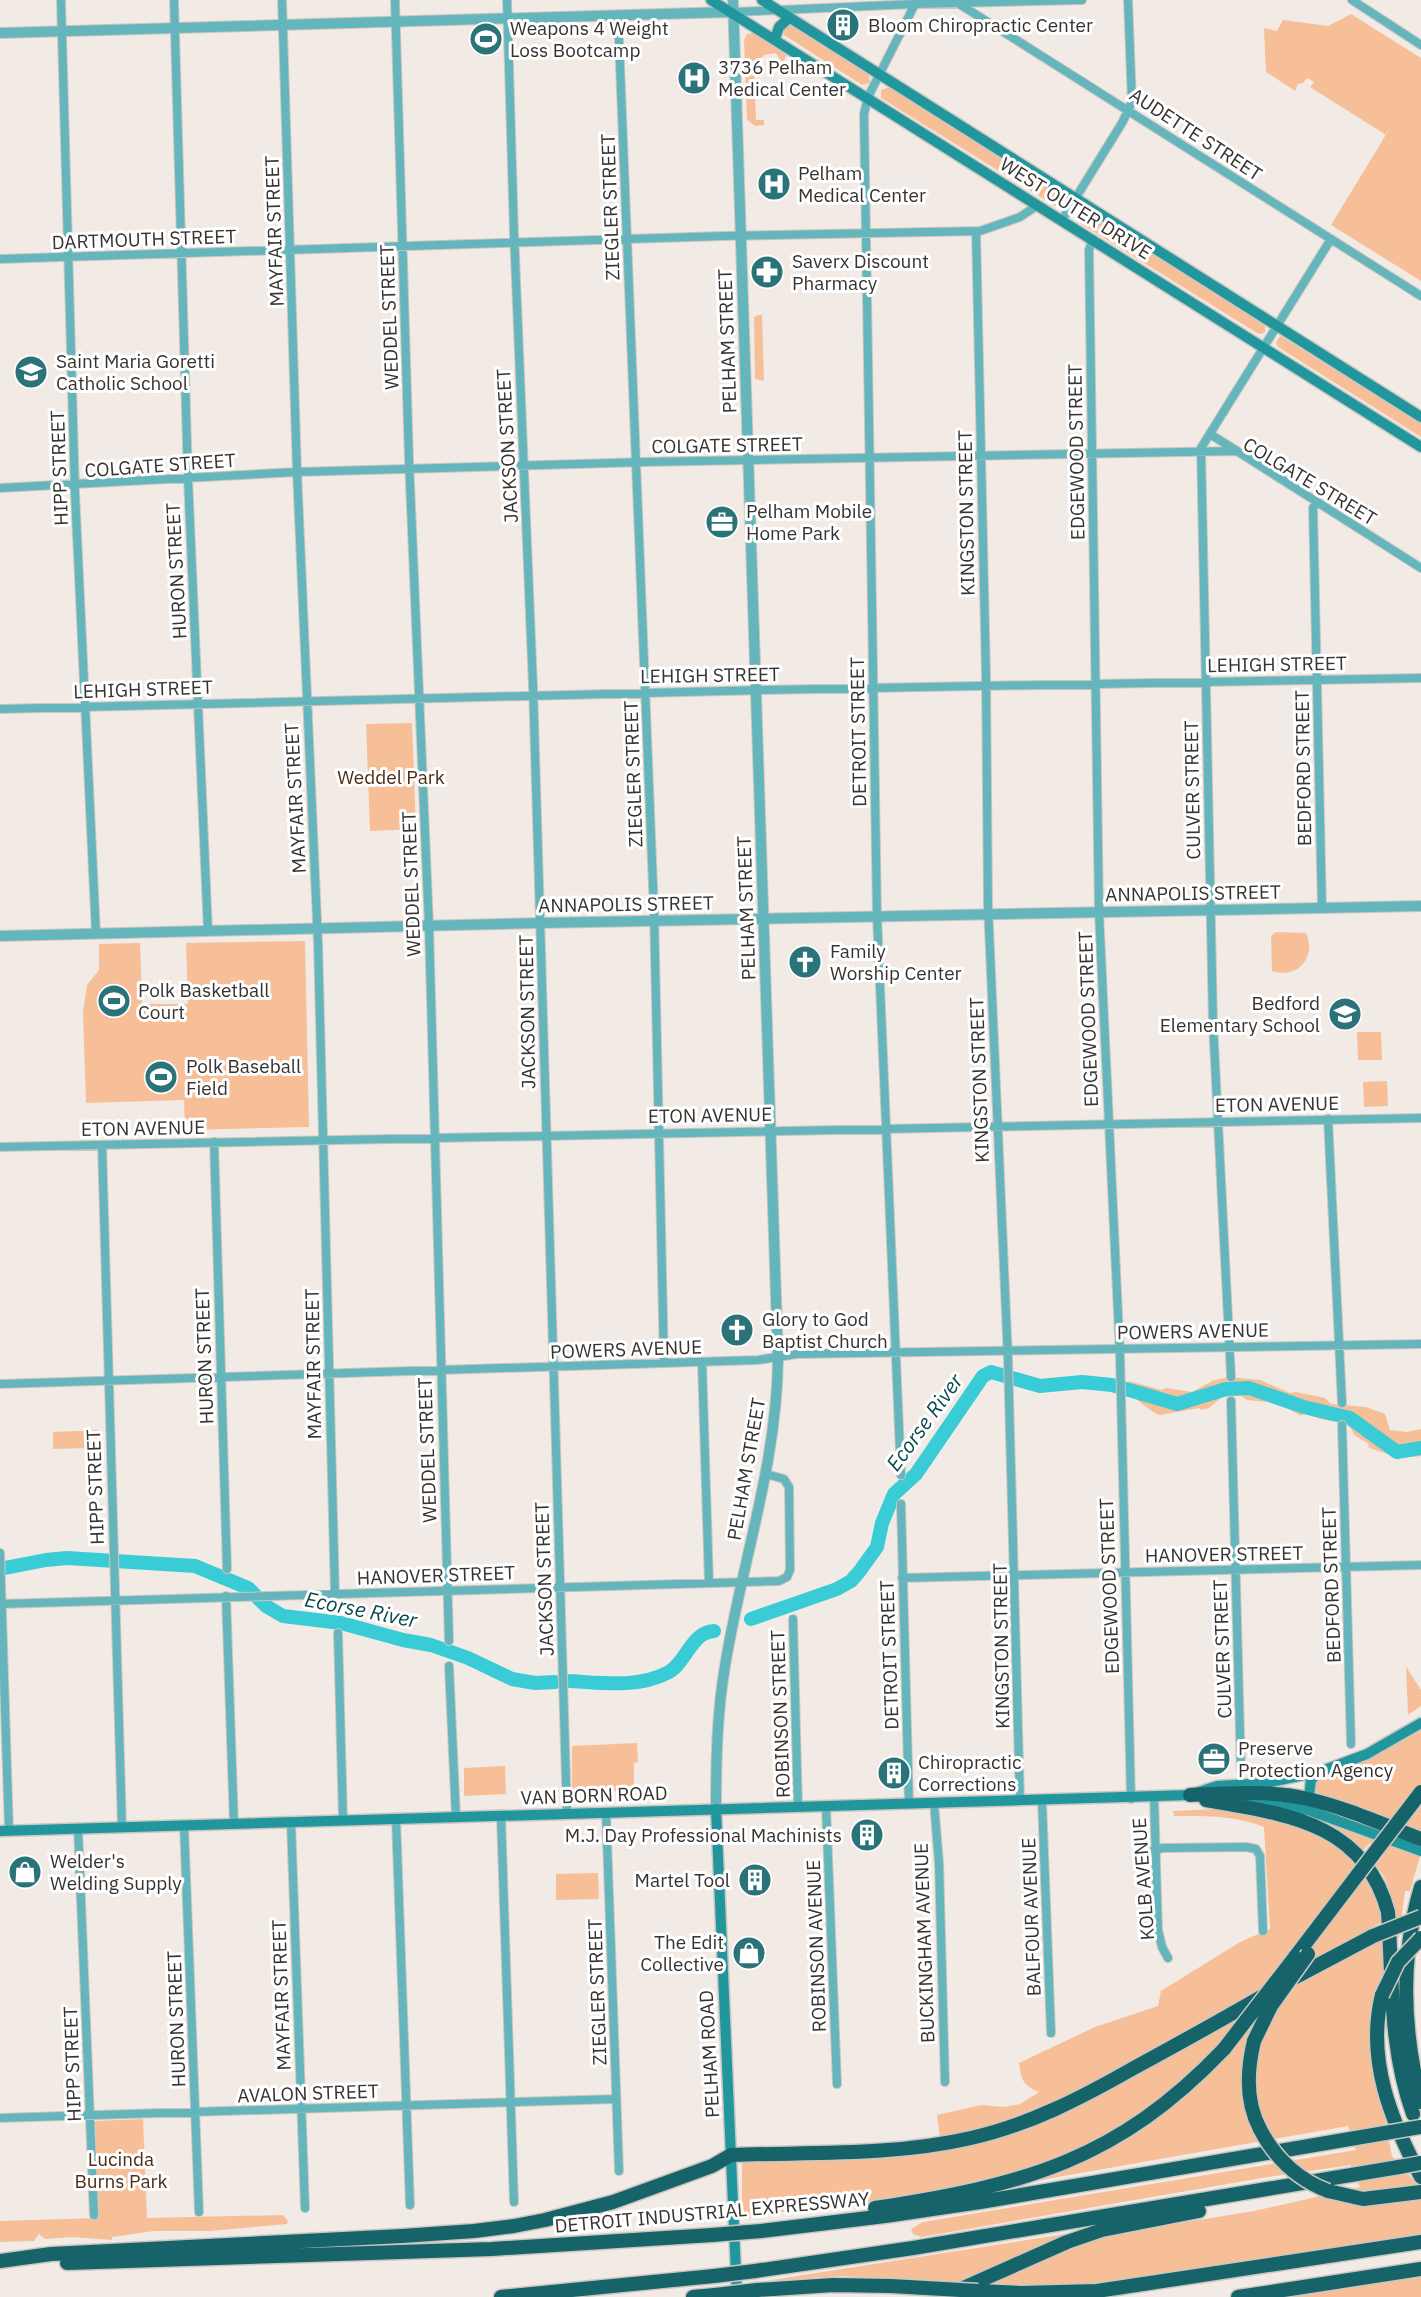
<svg xmlns="http://www.w3.org/2000/svg" width="1421" height="2297" font-family="'IBM Plex Sans',sans-serif">
  <rect width="100%" height="100%" fill="#f2ebe5"/>
  <path fill="#f7bf98" d="M1351 14 1421 58V281L1331 225 1390 128 1385 135 1383 133 1310 87 1314 82 1307 78 1303 83 1298 84 1295 91 1266 72 1264 28 1277 31 1283 20 1328 26Z
    M791 25 869 75 870 83 862 85 784 35V27Z
    M755 33 788 52 781 67 778 56 775 53 764 55 759 62H754L756 120H764V125L755 126 747 120 744 40 747 34Z
    M889 87 1060 195 1062 203 1055 206 881 98V90Z
    M1086 212 1262 323 1265 325V332L1262 334 1257 333 1081 224 1079 216Z
    M758 315H762L764 381 755 379 754 317Z
    M1280 336 1421 423V437L1278 347 1276 342Z
    M412 723 416 829 370 831 366 724Z
    M1276 932 1306 933C1317 957 1297 980 1272 971L1271 936Z
    M305 941 309 1127 185 1130 184 1100 86 1103 83 1012 87 985 99 970V944L140 943 142 1004H188L186 943Z
    M1357 1032H1381L1382 1060H1358Z
    M1387 1081 1388 1106 1364 1107 1363 1082Z
    M1228 1377 1260 1380 1290 1393 1296 1392 1325 1398 1331 1404 1366 1407 1385 1414 1390 1430 1407 1432 1421 1429V1456C1403 1459 1384 1454 1368 1447L1369 1444 1354 1435C1349 1420 1340 1423 1326 1420 1320 1419 1311 1416 1305 1413L1301 1416 1278 1403 1247 1400 1241 1396 1222 1397 1209 1408 1201 1410 1199 1408 1160 1415C1154 1414 1133 1397 1128 1392L1129 1381 1162 1390 1166 1388 1192 1392 1212 1381Z
    M99 1430 100 1454 94 1455 93 1448 53 1449V1432Z
    M1406 1667 1421 1690V1706L1408 1715Z
    M1421 1728V1853L1410 1891H1405L1399 1938 1396 1939C1394 1919 1393 1878 1375 1866L1384 1855 1370 1843 1362 1851 1314 1821 1318 1800 1312 1794 1314 1784 1322 1776 1378 1753Z
    M637 1743 638 1762 634 1763V1791L572 1792V1746Z
    M505 1766 506 1794 464 1796V1768Z
    M1217 1809 1283 1820 1326 1835 1357 1861 1377 1893 1383 1921 1074 2093 991 2126 940 2137 937 2115 981 2105 1004 2107 1020 2104 1039 2092C1023 2086 1021 2079 1019 2063L1095 2027 1158 2006 1161 1991 1240 1942 1270 1929 1264 1827C1234 1815 1205 1816 1174 1816L1173 1811Z
    M598 1873 599 1899 556 1900V1874Z
    M1385 1937V1970L1380 1980 1370 2017 1373 2066 1387 2115 1385 2119 1392 2156 1421 2189V2234L1103 2284 1034 2286 989 2283 1078 2245 1131 2231 1254 2211 1360 2187 1351 2165 1268 2177 921 2237 913 2234 911 2229 923 2222 1356 2150 1348 2126 1041 2180V2178C1062 2169 1085 2161 1105 2150 1153 2124 1194 2090 1232 2051L1220 2043C1184 2080 1146 2113 1101 2140 1022 2186 914 2195 824 2209L823 2204 749 2218 742 2211V2160L991 2138Z
    M143 2119 147 2218 283 2215 288 2221 287 2224 210 2231H154L112 2237V2240L72 2237 45 2239 39 2234 34 2241 0 2242V2221L99 2218 95 2121Z
    M1072 2233 970 2282 841 2276 765 2281Z
    M1421 2275V2297H1284Z"/>
  <g fill="none" stroke-linecap="round" stroke-linejoin="round">
    <path stroke="#3accd6" stroke-width="14" d="M0 1569 46 1560 67 1558 195 1566 248 1588 266 1606 283 1616 341 1623 403 1640 431 1645 468 1658 512 1679 535 1683 555 1682
      M751 1619 837 1589 851 1581 859 1572 877 1547 882 1523 894 1494 916 1474 983 1376 991 1372 1040 1386 1082 1382 1112 1385 1177 1404 1226 1389 1249 1388 1304 1407 1350 1418 1397 1452 1421 1448
      M570 1681C603 1683 638 1688 667 1673 686 1664 691 1632 714 1631"/>
    <defs>
      <path id="minor" d="M61 0 75 493 96 934
        M174 0 188 478 208 931
        M282 0 297 472 318 943 335 1594
        M395 0 409 460 429 926 449 1641
        M507 0 514 233 533 686 567 1813
        M953 0 1421 296
        M1352 0 1421 45
        M733 12 915 4 1082 0
        M618 15 654 911 664 1363
        M1062 220 1122 123 1132 102 1128 0
        M976 231 986 675 988 905 1008 1359 1020 1801
        M1093 239 1089 250 1099 912 1120 1356 1131 1799
        M0 259 723 236 980 231 1020 217 1038 205
        M1210 434 1237 451
        M0 488 297 472 645 462 1237 451 1421 568
        M1317 502 1313 508 1322 908
        M0 709C474 697 947 684 1421 678
        M1328 1119 1342 1403
        M214 1142 227 1569
        M102 1145 122 1827
        M0 1147 1421 1118
        M702 1362 709 1583
        M1231 1377 1213 1023 1201 448 1331 239
        M0 1384 758 1360 797 1354 1421 1344
        M1231 1401 1241 1771
        M1342 1425 1351 1744
        M901 1475 877 916 864 114 868 97 917 0
        M901 1504 909 1804
        M0 1553 9 1831
        M902 1578 1421 1565
        M226 1596 234 1824
        M0 1604 779 1581 787 1577 790 1570 789 1487 784 1479 766 1474
        M793 1619 798 1807
        M338 1633 343 1820
        M449 1666 456 1817
        M1154 1797 1158 1930 1162 1947 1168 1958
        M1042 1801 1051 2033
        M934 1803 939 1863 945 2082
        M826 1806 837 2084
        M606 1812 619 2171
        M501 1816 514 2202
        M396 1819 410 2205
        M291 1822 305 2208
        M184 1825 199 2212
        M78 1828 94 2215
        M1154 1850 1163 1848 1246 1847 1256 1849 1260 1856 1263 1931
        M0 2118 616 2099"/>
      <path id="tertiary" d="M0 33 731 12
        M0 936 541 923 1421 906
        M716 1809C716 1761 717 1713 725 1666 742 1561 777 1465 778 1358L733 0"/>
      <path id="secondary" d="M711 0 1421 447
        M762 0 1421 417
        M775 39 779 27 789 18
        M1243 1801 1308 1810 1421 1851
        M1308 1804 1311 1780 1319 1772
        M716 1809 737 2297
        M0 1831 1190 1795 1217 1786 1266 1783 1319 1772 1367 1754 1421 1723"/>
      <path id="motorway" d="M1190 1795C1229 1793 1269 1790 1308 1799 1347 1808 1384 1825 1421 1839
        M1206 1800C1285 1814 1364 1822 1388 1912 1393 1982 1389 2046 1413 2114
        M1421 1887C1400 1957 1403 2032 1421 2102
        M1295 1957 1359 1873
        M1288 1981 1373 1936
        M1382 1995C1366 2059 1391 2121 1421 2177
        M1254 2041C1247 2070 1246 2103 1260 2129
        M1328 2191 1363 2199 1421 2192
        M875 2208C1024 2185 1117 2161 1224 2049
        M761 2231 885 2216 980 2202 1385 2133
        M0 2261 51 2254 402 2236 474 2231 514 2226 545 2220 613 2202 712 2166 731 2155C811 2152 893 2156 971 2138 1029 2125 1081 2098 1132 2069 1178 2044 1223 2019 1268 1993
        M67 2263 492 2249 712 2235
        M755 2271 913 2248 1399 2167
        M757 2290 833 2285 891 2286
        M978 2291 1021 2293 1097 2291 1421 2242
        M501 2297 714 2276
        M693 2297 715 2295
        M943 2297 1067 2242 1102 2230 1199 2211
        M1238 2297 1421 2269"/>
    </defs>
    <use href="#minor" stroke="#ccc6c1" stroke-width="10"/>
    <use href="#tertiary" stroke="#ccc6c1" stroke-width="12"/>
    <use href="#secondary" stroke="#ccc6c1" stroke-width="13"/>
    <use href="#motorway" stroke="#ccc6c1" stroke-width="17"/>
    <use href="#minor" stroke="#64b6bc" stroke-width="8"/>
    <use href="#tertiary" stroke="#64b6bc" stroke-width="10"/>
    <use href="#secondary" stroke="#21969d" stroke-width="10"/>
    <use href="#motorway" stroke="#166469" stroke-width="14"/>
    <defs>
      <path id="motorway-bridge" d="M1359 1873 1421 1792
        M1373 1936 1421 1917
        M1382 1995 1398 1962 1421 1938
        M1254 2041 1271 2006 1308 1954
        M1224 2049 1295 1957
        M1260 2129C1275 2158 1297 2179 1328 2191
        M1385 2133 1421 2127
        M1399 2167 1421 2163
        M712 2235 761 2231
        M714 2276 755 2271
        M891 2286 978 2291
        M715 2295 757 2290"/>
    </defs>
    <use href="#motorway-bridge" stroke="#ccc6c1" stroke-width="17" stroke-linecap="butt"/>
    <use href="#motorway-bridge" stroke="#166469" stroke-width="14"/>
  </g>
  <defs>
    <symbol id="building-disc" viewBox="-11 -11 22 22"><circle r="9.5" fill="#2a7479" stroke="#fff"/><path d="M-4-6H4V6H1V3H-1V6H-4ZM-2.5-4.3h1.7v1.8h-1.7ZM.8-4.3h1.7v1.8H.8ZM-2.5-1h1.7V.8h-1.7ZM.8-1h1.7V.8H.8Z" fill="#fff"/></symbol>
    <symbol id="stadium-disc" viewBox="-11 -11 22 22"><circle r="9.5" fill="#2a7479" stroke="#fff"/><path d="M0-5a6.5 5 0 1 0 0 10a6.5 5 0 1 0 0-10ZM-3.5-1.8h7v3.6h-7Z" fill="#fff"/></symbol>
    <symbol id="hospital-disc" viewBox="-11 -11 22 22"><circle r="9.5" fill="#2a7479" stroke="#fff"/><path d="M-5-5h3v3.5h4V-5h3V5h-3V1.5h-4V5h-3Z" fill="#fff"/></symbol>
    <symbol id="pharmacy-disc" viewBox="-11 -11 22 22"><circle r="9.5" fill="#2a7479" stroke="#fff"/><path d="M-2-6h4v4h4v4h-4v4h-4v-4h-4v-4h4Z" fill="#fff"/></symbol>
    <symbol id="school-disc" viewBox="-11 -11 22 22"><circle r="9.5" fill="#2a7479" stroke="#fff"/><path d="M0-5L7-2L0 1L-7-2ZM-4 1L0 2.5L4 1V4Q0 6-4 4Z" fill="#fff"/></symbol>
    <symbol id="office-disc" viewBox="-11 -11 22 22"><circle r="9.5" fill="#2a7479" stroke="#fff"/><path d="M-6-3h4V-5.5h4V-3h4V5H-6ZM-1-4.5V-3h2v-1.5ZM-6 0V1H6V0Z" fill="#fff"/></symbol>
    <symbol id="church-disc" viewBox="-11 -11 22 22"><circle r="9.5" fill="#2a7479" stroke="#fff"/><path d="M-1.2-6h2.4v3.5h3.3v2.4h-3.3V6h-2.4V-.1h-3.3v-2.4h3.3Z" fill="#fff"/></symbol>
    <symbol id="shop-disc" viewBox="-11 -11 22 22"><circle r="9.5" fill="#2a7479" stroke="#fff"/><path d="M-5-2.5h2.3a2.7 3.5 0 0 1 5.4 0H5L5.5 6h-11ZM-1.5-2.5h3a1.5 2.3 0 0 0-3 0Z" fill="#fff"/></symbol>
  </defs>
  <g fill-rule="evenodd">
    <use href="#building-disc" x="824" y="6" width="38" height="38"/>
    <use href="#stadium-disc" x="467" y="20" width="38" height="38"/>
    <use href="#hospital-disc" x="675" y="59" width="38" height="38"/>
    <use href="#hospital-disc" x="755" y="165" width="38" height="38"/>
    <use href="#pharmacy-disc" x="748" y="253" width="38" height="38"/>
    <use href="#school-disc" x="12" y="353" width="38" height="38"/>
    <use href="#office-disc" x="703" y="503" width="38" height="38"/>
    <use href="#church-disc" x="786" y="943" width="38" height="38"/>
    <use href="#stadium-disc" x="95" y="982" width="38" height="38"/>
    <use href="#school-disc" x="1326" y="995" width="38" height="38"/>
    <use href="#stadium-disc" x="142" y="1058" width="38" height="38"/>
    <use href="#church-disc" x="718" y="1311" width="38" height="38"/>
    <use href="#office-disc" x="1195" y="1740" width="38" height="38"/>
    <use href="#building-disc" x="875" y="1754" width="38" height="38"/>
    <use href="#building-disc" x="848" y="1816" width="38" height="38"/>
    <use href="#shop-disc" x="6" y="1853" width="38" height="38"/>
    <use href="#building-disc" x="736" y="1861" width="38" height="38"/>
    <use href="#shop-disc" x="730" y="1934" width="38" height="38"/>
  </g>
  <g text-anchor="middle" dominant-baseline="central" stroke-width="6" stroke-linejoin="round" paint-order="stroke">
    <g font-size="19" fill="#363331" stroke="#fff" text-anchor="start">
      <text x="868" y="25">Bloom Chiropractic Center</text>
      <text x="510" y="28">Weapons 4 Weight<tspan x="510" dy="22">Loss Bootcamp</tspan></text>
      <text x="718" y="67">3736 Pelham<tspan x="718" dy="22">Medical Center</tspan></text>
      <text x="798" y="173">Pelham<tspan x="798" dy="22">Medical Center</tspan></text>
      <text x="792" y="261">Saverx Discount<tspan x="792" dy="22">Pharmacy</tspan></text>
      <text x="56" y="361">Saint Maria Goretti<tspan x="56" dy="22">Catholic School</tspan></text>
      <text x="746" y="511">Pelham Mobile<tspan x="746" dy="22">Home Park</tspan></text>
      <text x="830" y="951">Family<tspan x="830" dy="22">Worship Center</tspan></text>
      <text x="138" y="990">Polk Basketball<tspan x="138" dy="22">Court</tspan></text>
      <text x="1320" y="1003" text-anchor="end">Bedford<tspan x="1320" dy="22">Elementary School</tspan></text>
      <text x="186" y="1066">Polk Baseball<tspan x="186" dy="22">Field</tspan></text>
      <text x="762" y="1319">Glory to God<tspan x="762" dy="22">Baptist Church</tspan></text>
      <text x="1238" y="1748">Preserve<tspan x="1238" dy="22">Protection Agency</tspan></text>
      <text x="918" y="1762">Chiropractic<tspan x="918" dy="22">Corrections</tspan></text>
      <text x="842" y="1835" text-anchor="end">M.J. Day Professional Machinists</text>
      <text x="50" y="1861">Welder's<tspan x="50" dy="22">Welding Supply</tspan></text>
      <text x="730" y="1880" text-anchor="end">Martel Tool</text>
      <text x="724" y="1942" text-anchor="end">The Edit<tspan x="724" dy="22">Collective</tspan></text>
    </g>
    <g font-size="19" fill="#363331" stroke="#fff">
      <text transform="translate(1196 134) rotate(33)">AUDETTE STREET</text>
      <text transform="translate(610 207) rotate(-92)">ZIEGLER STREET</text>
      <text transform="translate(1076 208) rotate(32)">WEST OUTER DRIVE</text>
      <text transform="translate(274 231) rotate(-92)">MAYFAIR STREET</text>
      <text transform="translate(144 239) rotate(-2)">DARTMOUTH STREET</text>
      <text transform="translate(389 317) rotate(-92)">WEDDEL STREET</text>
      <text transform="translate(727 341) rotate(-92)">PELHAM STREET</text>
      <text transform="translate(727 445) rotate(-1)">COLGATE STREET</text>
      <text transform="translate(507 446) rotate(-93)">JACKSON STREET</text>
      <text transform="translate(1076 452) rotate(-91)">EDGEWOOD STREET</text>
      <text transform="translate(160 465) rotate(-4)">COLGATE STREET</text>
      <text transform="translate(59 468) rotate(-92)">HIPP STREET</text>
      <text transform="translate(1310 481) rotate(31)">COLGATE STREET</text>
      <text transform="translate(966 513) rotate(-91)">KINGSTON STREET</text>
      <text transform="translate(176 571) rotate(-93)">HURON STREET</text>
      <text transform="translate(1277 664) rotate(-1)">LEHIGH STREET</text>
      <text transform="translate(710 675) rotate(-1)">LEHIGH STREET</text>
      <text transform="translate(143 689) rotate(-2)">LEHIGH STREET</text>
      <text transform="translate(858 732) rotate(-91)">DETROIT STREET</text>
      <text transform="translate(1303 768) rotate(-91)">BEDFORD STREET</text>
      <text transform="translate(633 774) rotate(-92)">ZIEGLER STREET</text>
      <text transform="translate(1192 790) rotate(-91)">CULVER STREET</text>
      <text transform="translate(295 798) rotate(-93)">MAYFAIR STREET</text>
      <text transform="translate(411 884) rotate(-92)">WEDDEL STREET</text>
      <text transform="translate(1193 893) rotate(-1)">ANNAPOLIS STREET</text>
      <text transform="translate(626 904) rotate(-1)">ANNAPOLIS STREET</text>
      <text transform="translate(746 908) rotate(-92)">PELHAM STREET</text>
      <text transform="translate(527 1012) rotate(-91)">JACKSON STREET</text>
      <text transform="translate(1088 1019) rotate(-92)">EDGEWOOD STREET</text>
      <text transform="translate(979 1080) rotate(-92)">KINGSTON STREET</text>
      <text transform="translate(1277 1104) rotate(-1)">ETON AVENUE</text>
      <text transform="translate(710 1115) rotate(-1)">ETON AVENUE</text>
      <text transform="translate(143 1128) rotate(-1)">ETON AVENUE</text>
      <text transform="translate(1193 1331) rotate(-1)">POWERS AVENUE</text>
      <text transform="translate(626 1349) rotate(-2)">POWERS AVENUE</text>
      <text transform="translate(204 1356) rotate(-92)">HURON STREET</text>
      <text transform="translate(313 1364) rotate(-91)">MAYFAIR STREET</text>
      <text transform="translate(427 1450) rotate(-92)">WEDDEL STREET</text>
      <text transform="translate(746 1469) rotate(-80)">PELHAM STREET</text>
      <text transform="translate(95 1487) rotate(-92)">HIPP STREET</text>
      <text transform="translate(1224 1554) rotate(-1)">HANOVER STREET</text>
      <text transform="translate(436 1575) rotate(-2)">HANOVER STREET</text>
      <text transform="translate(544 1579) rotate(-92)">JACKSON STREET</text>
      <text transform="translate(1331 1585) rotate(-92)">BEDFORD STREET</text>
      <text transform="translate(1109 1586) rotate(-92)">EDGEWOOD STREET</text>
      <text transform="translate(1001 1646) rotate(-91)">KINGSTON STREET</text>
      <text transform="translate(1222 1649) rotate(-92)">CULVER STREET</text>
      <text transform="translate(889 1655) rotate(-92)">DETROIT STREET</text>
      <text transform="translate(780 1714) rotate(-92)">ROBINSON STREET</text>
      <text transform="translate(594 1795) rotate(-2)">VAN BORN ROAD</text>
      <text transform="translate(1143 1879) rotate(-94)">KOLB AVENUE</text>
      <text transform="translate(1031 1917) rotate(-92)">BALFOUR AVENUE</text>
      <text transform="translate(924 1943) rotate(-92)">BUCKINGHAM AVENUE</text>
      <text transform="translate(816 1946) rotate(-92)">ROBINSON AVENUE</text>
      <text transform="translate(597 1992) rotate(-92)">ZIEGLER STREET</text>
      <text transform="translate(281 1995) rotate(-92)">MAYFAIR STREET</text>
      <text transform="translate(176 2019) rotate(-92)">HURON STREET</text>
      <text transform="translate(709 2054) rotate(-93)">PELHAM ROAD</text>
      <text transform="translate(72 2064) rotate(-92)">HIPP STREET</text>
      <text transform="translate(308 2093) rotate(-2)">AVALON STREET</text>
      <text transform="translate(712 2212) rotate(-5)">DETROIT INDUSTRIAL EXPRESSWAY</text>
    </g>
    <g font-size="19" fill="#4d2d15" stroke="#fff">
      <text x="391" y="777">Weddel Park</text>
      <text x="121" y="2159">Lucinda<tspan x="121" dy="22">Burns Park</tspan></text>
    </g>
    <g font-size="21" font-style="italic" fill="#08494d" stroke="#fff">
      <text transform="translate(924 1422) rotate(-54)">Ecorse River</text>
      <text transform="translate(361 1609) rotate(11)">Ecorse River</text>
    </g>
  </g>
</svg>
